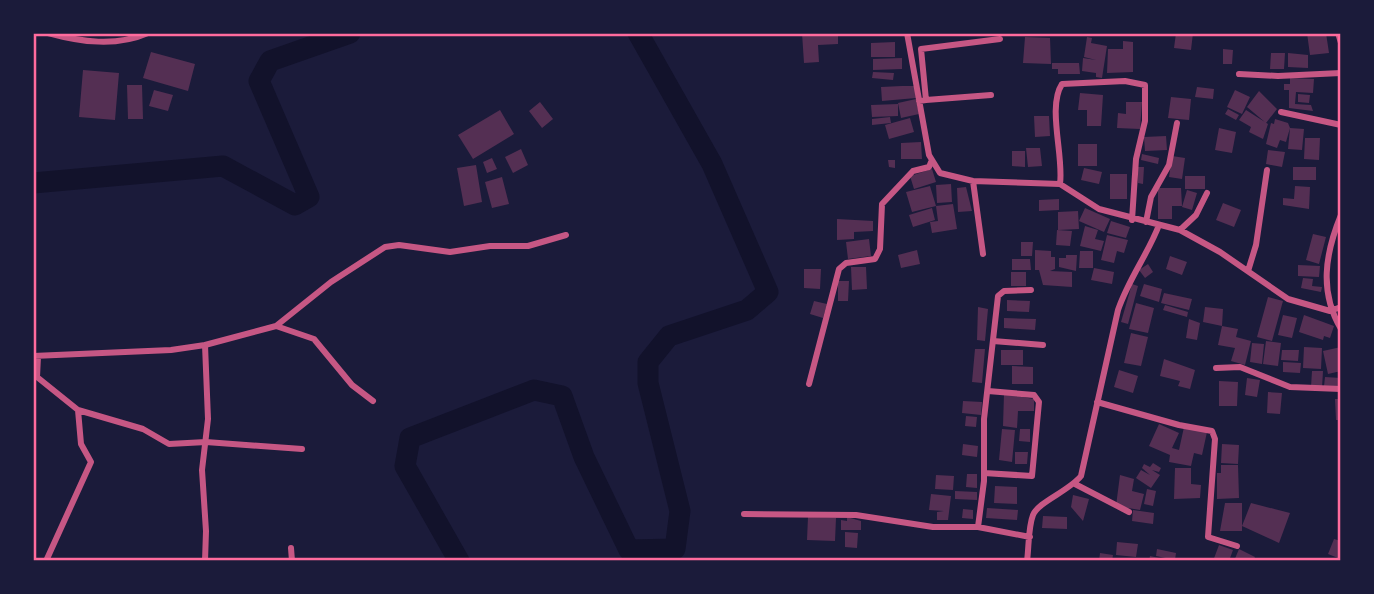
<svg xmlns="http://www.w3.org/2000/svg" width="1374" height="594" font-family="Literata,serif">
  <rect width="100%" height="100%" fill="#1b1b3a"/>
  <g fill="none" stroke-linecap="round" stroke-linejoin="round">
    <path stroke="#12122b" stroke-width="21" d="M33 183 223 166 295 205 309 197 259 81 270 61 350 33
      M459 561 405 466 410 438 534 390 562 396 584 457 629 550 675 549 680 511 648 383V362L669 336 747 310 768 292 712 164 638 33"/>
  </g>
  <path fill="#542f53" d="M802 33H838V44L818 45 819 62 804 63Z
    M1176 33H1193L1191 50 1174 48Z
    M1307 33H1326L1329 53 1310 55Z
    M1025 37 1050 38 1051 64 1023 63Z
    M1087 37 1092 38 1091 43 1107 46 1102 78 1096 77V73L1082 71 1083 58 1096 60 1084 57Z
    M1123 41 1133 42V72L1107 73 1108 49H1123Z
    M895 42V57H871V43Z
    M1223 49 1233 50 1232 64H1223Z
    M151 52 195 64 188 91 143 78Z
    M1271 53H1285L1284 69H1270Z
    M1288 53 1308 55V68L1288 67Z
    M902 58V69L873 70V59Z
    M1052 63H1079L1080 74H1058V69H1052Z
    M83 70 119 73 115 120 79 117Z
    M873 72 894 73 893 80 872 78Z
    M1290 78 1314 79 1313 93 1296 92 1295 104 1311 105 1313 111 1289 108V90H1284V84H1290Z
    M127 85H142L143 119H128Z
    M902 86H915L916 98 882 101 881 87Z
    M1197 87 1214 89 1213 99 1195 97Z
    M154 90 173 95 168 111 149 106Z
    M1235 90 1250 97 1242 114 1227 107Z
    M1259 91 1277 109 1266 123 1247 107Z
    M1080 93 1103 95 1101 126H1087V110H1078Z
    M1298 94 1310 95 1309 103 1298 102Z
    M1171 97 1191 99 1189 120 1168 118Z
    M916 99 919 114 901 118 898 103Z
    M540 102 553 119 542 128 529 111Z
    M1126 102H1142L1140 129 1117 128 1118 113 1126 114Z
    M898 104V116L872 117 871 105Z
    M1228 109 1239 115 1236 120 1225 114Z
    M500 110 514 134 473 159 458 135Z
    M1246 110 1268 124 1263 139 1249 132 1251 127 1239 120Z
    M1034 116H1049L1050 136 1035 137Z
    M890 117 891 123 872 125V119Z
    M910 118 914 132 889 139 885 125Z
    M1275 119 1288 123 1290 128 1286 142 1280 140 1277 148 1266 144 1271 123 1274 124Z
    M1219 128 1236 132 1232 153 1215 150Z
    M1290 128 1304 129 1302 150 1288 149Z
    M1166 136 1167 150 1145 151 1144 137Z
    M1305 138H1320L1319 160 1304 159Z
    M921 142 922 159H901V143Z
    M1078 144H1097V166H1078Z
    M1026 148H1040L1042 166 1028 167Z
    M521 149 528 165 513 173 505 157Z
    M1268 150 1285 152 1282 167 1266 164Z
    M1012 151H1025V167L1012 166Z
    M1142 154 1159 158 1158 164 1141 160Z
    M1172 156 1185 158 1182 179 1169 177Z
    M492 158 497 169 487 173 483 162Z
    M888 160H895V168L889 167Z
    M476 165 482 202 464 206 457 168Z
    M1138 167H1144L1143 184 1138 183Z
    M1293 167H1316V180H1293Z
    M1084 168 1102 172 1099 184 1081 180Z
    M932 169 936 182 914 189 910 176Z
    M1110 174H1127V199H1110Z
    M1185 176H1205V189H1185Z
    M502 177 509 204 492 208 485 182Z
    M951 184 952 202 937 203 936 185Z
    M930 186 936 206 912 212 906 192Z
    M1295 186 1310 187 1309 209 1283 205V198L1294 199Z
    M966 187 972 211 958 212 957 188Z
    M1158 188H1181L1182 206H1172V219H1158Z
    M1187 190 1197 193 1192 210 1182 207Z
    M1059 199V210L1039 211V200Z
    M1223 203 1241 210 1234 227 1216 220Z
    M953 204 957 229 932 233 930 222 938 221 936 206Z
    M932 208 935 220 913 227 909 215Z
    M1085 208 1110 219 1104 232 1079 221Z
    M1078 211 1079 229 1058 230V212Z
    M837 219 873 221V231L854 232V239L837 240Z
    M1111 221 1130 227 1126 238 1107 233Z
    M1085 226 1098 230 1095 239 1104 241 1101 251 1080 246Z
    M1057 230 1072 231 1070 246 1056 245Z
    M1313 234 1326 237 1319 264 1306 260Z
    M1107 235 1128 240 1124 253 1117 251 1114 263 1101 260Z
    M869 239 871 256 848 259 846 242Z
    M1021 242H1033L1032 256H1021Z
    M917 250 920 264 901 268 898 255Z
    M1035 250 1051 251V257H1055V269L1050 271 1072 272V287L1043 285 1039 270H1035Z
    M1080 251H1093V268H1079Z
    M1066 255H1077L1076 271 1059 267V258H1066Z
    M1170 256 1187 262 1182 275 1166 269Z
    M1012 259H1030L1031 270H1012Z
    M1148 264 1153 272 1145 278 1139 270Z
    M1298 265 1320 266 1319 277 1298 276Z
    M851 267H866L867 289 852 290Z
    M1094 268 1114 272 1112 284 1091 280Z
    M804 269H821L820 289 804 288Z
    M1011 272H1026V286H1011Z
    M1303 278 1313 279 1312 286 1322 287 1321 292 1301 288Z
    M838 281H849L848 301H838Z
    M1132 284 1138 286 1128 324 1121 322Z
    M1144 284 1162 289 1159 302 1140 296Z
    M1164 293 1192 299 1189 310 1161 303Z
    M1268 297 1283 301 1272 341 1257 337Z
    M1007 300 1030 301 1029 312 1007 311Z
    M814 301 827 304 823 318 810 314Z
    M1136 303 1154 308 1148 333 1129 329Z
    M1165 305 1188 312 1187 317 1163 310Z
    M978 307 988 309 985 341 977 340Z
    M1205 307 1223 309 1222 326 1203 322Z
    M1283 315 1297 318 1292 338 1278 335Z
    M1304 315 1334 326 1330 338 1324 336 1323 340 1299 332Z
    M1004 318 1036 319 1035 330 1004 328Z
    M1189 319 1200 323 1197 340 1186 338Z
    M1222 326 1238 329 1236 337 1251 341 1245 365 1231 361 1235 348 1218 345Z
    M1131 333 1148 337 1141 366 1124 363Z
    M1266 341 1281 343 1278 366 1263 364Z
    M1252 343 1264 344 1262 364 1250 362Z
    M1304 347 1322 348 1321 369 1303 368Z
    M1341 347V371L1328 374 1323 351Z
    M975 349H985L982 383 972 382Z
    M1001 350H1023V365H1001Z
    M1282 350H1299L1298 361 1281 360Z
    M1164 359 1195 370 1190 389 1178 386 1180 381 1160 376Z
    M1283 362 1301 363 1300 373 1283 372Z
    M1012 366 1033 367V384H1012Z
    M1119 370 1138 376 1133 393 1114 387Z
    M1312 371H1323L1322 388 1311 387Z
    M1325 377 1341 378V387L1324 386Z
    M1247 378 1260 380 1257 397 1245 395Z
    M1219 381 1238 382 1237 406H1219Z
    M1268 392 1282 393 1280 414 1267 413Z
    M1004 394 1034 399V411H1018L1017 428 1003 426Z
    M1335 399H1341V420H1336Z
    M963 401 982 402 981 415 962 413Z
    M966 416 977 417 976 427 965 426Z
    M1159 424 1179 433 1172 448 1179 450 1184 427 1207 432 1202 455 1194 453 1191 466 1169 462 1170 455 1149 446Z
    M1002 429 1015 430 1012 462 999 460Z
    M1020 429H1030V442L1019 441Z
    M963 444 978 446 977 457 962 455Z
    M1222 444 1239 445 1238 464 1221 463Z
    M1015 452H1028L1027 464H1015Z
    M1153 463 1161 468 1159 472 1152 470 1160 475 1151 488 1136 478 1141 470 1150 475 1142 468 1144 464 1150 467Z
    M1221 465H1238L1239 498 1217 499V473H1221Z
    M1175 468H1191V484L1201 485 1200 498 1174 499Z
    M967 474H977V488L966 487Z
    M936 475 954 476 953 490 935 489Z
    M1120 475 1134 479 1132 491 1144 494 1140 510 1116 506Z
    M995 486 1017 487V504L994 503Z
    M1147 489 1156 491 1153 506 1144 504Z
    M955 491 977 492V500L955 499Z
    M931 494 951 496 948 520H937V512L944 511 929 510Z
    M1073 495 1089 499 1083 521 1071 507Z
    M1225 503H1242V531H1220Z
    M1251 503 1290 513 1279 543 1242 526Z
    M987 508 1018 510 1017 520 986 518Z
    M963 509 973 510V519L962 518Z
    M1133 510 1154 513 1153 524 1132 521Z
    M1043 516 1067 517V529L1042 528Z
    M808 517 836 518 835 541 807 540Z
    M847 517 861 521V530H841V520L847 521Z
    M845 532 858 533 857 548 845 547Z
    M1334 539 1341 541 1338 558 1328 554Z
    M1117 542 1138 544 1136 557 1116 555Z
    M1219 545 1233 550 1229 561H1213Z
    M1157 549 1176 553 1175 560 1156 556Z
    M1239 549 1255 557 1253 561H1234Z
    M1100 553 1113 555 1112 561H1099Z
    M1150 556 1168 560V561H1149Z"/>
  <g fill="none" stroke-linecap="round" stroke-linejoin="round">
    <path stroke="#c65784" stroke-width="6" d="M48 33C81 42 116 47 148 33
      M907 33 929 155 940 173 973 181 1060 184 1099 209 1180 230 1220 252 1288 299 1330 311 1341 307
      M1338 33 1341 43
      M1239 74 1278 76 1341 73
      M926 100 991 95
      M919 101 926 100 921 49 1000 39
      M1281 112 1341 125
      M973 181 983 254
      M1060 184C1064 156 1047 107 1062 84L1125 81 1145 85V121L1136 159 1132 220
      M1341 215C1325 254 1319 292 1341 329
      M1146 222 1151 197 1169 165 1177 123
      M1180 230 1196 215 1207 193
      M1248 271 1256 245 1267 170
      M276 326 314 339 352 385 373 401
      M993 341 1043 345
      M205 345 276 326 331 282 385 247 399 245 450 252 490 246H528L566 235
      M33 356 171 350 205 345 208 419 202 470 206 531 205 561
      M38 356 37 377 78 410 81 444 91 462 46 561
      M1216 368 1240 367 1290 387 1341 389
      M809 384 839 269 846 263 875 259 880 249 882 204 913 171 929 167 931 162
      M1097 402 1179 425 1212 431 1215 439 1208 537 1237 546
      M78 410 143 429 169 444 206 442 302 449
      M984 473 1032 476 1039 402 1034 395 988 391
      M1075 484 1129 512
      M744 514 856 515 933 527H978L1030 537
      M978 527 984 481V419L998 296 1004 291 1031 290
      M291 548 292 561
      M1027 561C1029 547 1028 528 1033 515 1038 502 1069 491 1081 476L1118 310C1129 278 1148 254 1159 225"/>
  </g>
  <rect width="1374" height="594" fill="none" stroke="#1b1b3a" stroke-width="70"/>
  <rect x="35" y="35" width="1304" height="524" fill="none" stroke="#ff6b9d" stroke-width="2.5"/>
</svg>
